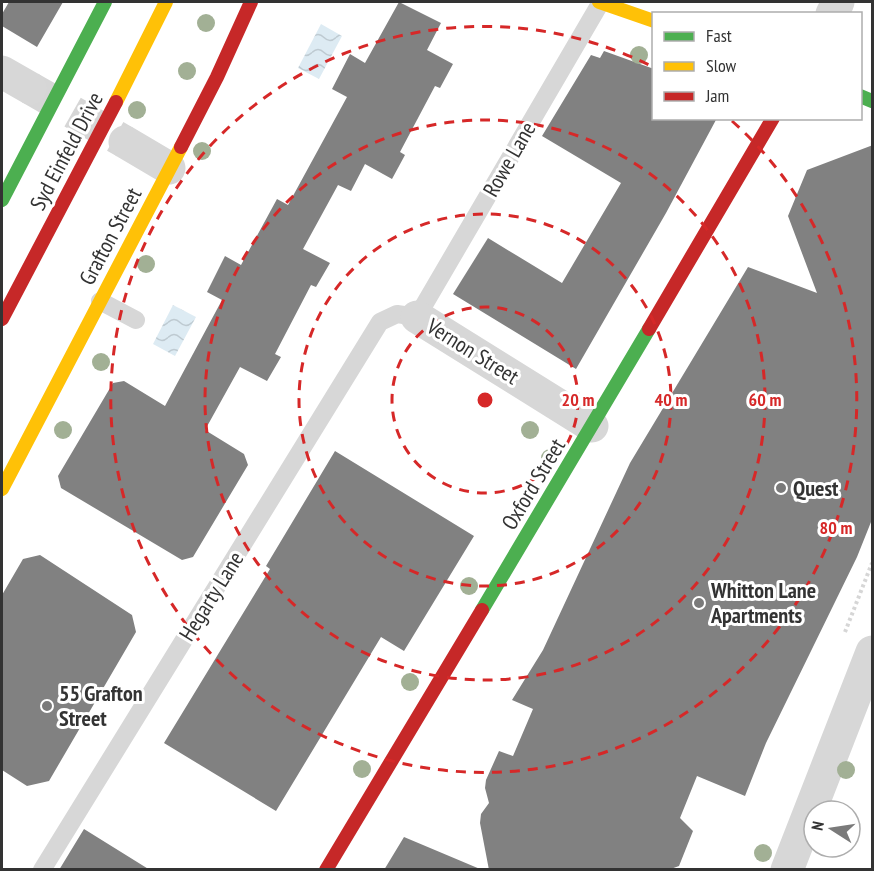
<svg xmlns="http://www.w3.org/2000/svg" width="874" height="871" font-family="'PT Sans Narrow',sans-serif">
  <defs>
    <pattern id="water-waves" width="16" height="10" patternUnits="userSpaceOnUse" patternTransform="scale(1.5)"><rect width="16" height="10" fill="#ddebf3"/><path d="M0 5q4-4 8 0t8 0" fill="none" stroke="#becad1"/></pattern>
  </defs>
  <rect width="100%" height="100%" fill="#fff"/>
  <path fill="url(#water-waves)" d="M321 24 342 36 319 79 298 68Z
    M173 305 196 317 175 356 153 344Z"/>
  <path fill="#818181" d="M9 2H63L37 47 2 26V14Z
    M399 2 441 23 427 50 453 64 440 88 435 86 400 152 405 155 392 179 365 164 351 191 338 185 303 249 330 263 316 287 311 285 275 354 281 357 267 381 240 367 205 430 244 454 248 465 193 557 182 560 61 488 58 476 113 383 124 381 165 406 222 300 207 292 225 256 241 265 277 199 288 205 347 97 332 89 350 54 365 63Z
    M604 51 654 69V118H717L666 213 576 369 453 294 488 238 562 283 621 183 542 136 591 55 600 58Z
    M873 145V517L857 557 766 743 745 796 697 776 680 818 693 831 679 866 668 870H489L480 823 481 814 489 803 485 788 486 780 499 751 513 756 533 709 512 700 543 650 630 463 748 267 817 293 788 216 807 170Z
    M335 451 474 536 404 651 381 637 276 811 164 743 270 569 266 566Z
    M40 555 132 615 136 632 49 781 27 786 2 770V595L23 559Z
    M84 829 150 870H59Z
    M404 837 480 869V870H384Z"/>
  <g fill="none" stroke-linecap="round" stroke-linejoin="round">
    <path stroke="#d6d6d6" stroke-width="33" stroke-dasharray="33 16" stroke-linecap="butt" d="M30 88 125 142"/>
    <path stroke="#d6d6d6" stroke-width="4" stroke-dasharray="3 3" stroke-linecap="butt" d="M845 632 872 563"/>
    <path stroke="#d7d7d7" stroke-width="18" d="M100 301 136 320
      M42 870 380 322 397 314 417 317 601 2"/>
    <path stroke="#d7d7d7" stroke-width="33" d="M832 14 838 2
      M2 72 30 88
      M125 142 169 168
      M417 317 592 426
      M787 870 872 652"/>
    <path stroke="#4caf50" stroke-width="14" d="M860 96 872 101
      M2 200 105 2
      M482 610 649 329"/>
    <path stroke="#ffc107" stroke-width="14" d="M599 2 654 21
      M116 102 166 2
      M2 489 181 147"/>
    <path stroke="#c62828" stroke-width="14" d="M181 147 217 77 251 2
      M2 319 116 102
      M649 329 773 118
      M326 870 482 610"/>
  </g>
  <g fill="#a2b095">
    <circle cx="206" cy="23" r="9"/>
    <circle cx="639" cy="55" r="9"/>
    <circle cx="187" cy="71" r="9"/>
    <circle cx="137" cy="110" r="9"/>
    <circle cx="202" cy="151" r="9"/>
    <circle cx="146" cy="264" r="9"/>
    <circle cx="101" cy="362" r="9"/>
    <circle cx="63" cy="430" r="9"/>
    <circle cx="530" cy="430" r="9"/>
    <circle cx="550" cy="458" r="9"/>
    <circle cx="469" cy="586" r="9"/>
    <circle cx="410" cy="682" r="9"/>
    <circle cx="362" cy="769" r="9"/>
    <circle cx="846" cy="770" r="9"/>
    <circle cx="763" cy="853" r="9"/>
  </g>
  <g fill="none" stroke="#d62828" stroke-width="3" stroke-dasharray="10 8">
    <circle cx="485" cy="400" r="93"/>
    <circle cx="485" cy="400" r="186"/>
    <circle cx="485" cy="400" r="280"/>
    <path d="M732 121A373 373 0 1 1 651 66"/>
  </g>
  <g fill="#7a7a7a" stroke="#fff" stroke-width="2">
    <circle cx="781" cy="488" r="6"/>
    <circle cx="699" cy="603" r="6"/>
    <circle cx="47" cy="706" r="6"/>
  </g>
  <g text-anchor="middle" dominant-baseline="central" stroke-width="6" stroke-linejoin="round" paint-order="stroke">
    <g font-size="22" fill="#333" stroke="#fff">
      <text transform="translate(66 151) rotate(-62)">Syd Einfeld Drive</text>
      <text transform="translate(509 159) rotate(-60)">Rowe Lane</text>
      <text transform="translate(110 236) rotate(-62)">Grafton Street</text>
      <text transform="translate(473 351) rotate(32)">Vernon Street</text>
      <text transform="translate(533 484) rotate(-59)">Oxford Street</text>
      <text transform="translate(211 596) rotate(-58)">Hegarty Lane</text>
    </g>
    <g font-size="22" font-weight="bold" fill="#333" stroke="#fff" text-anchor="start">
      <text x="793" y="488">Quest</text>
      <text x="711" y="590">Whitton Lane<tspan x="711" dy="25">Apartments</tspan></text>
      <text x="59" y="693">55 Grafton<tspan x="59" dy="25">Street</tspan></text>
    </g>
  </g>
  <circle cx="485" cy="400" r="9" fill="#d62828" stroke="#fff" stroke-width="3"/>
  <g font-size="18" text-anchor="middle" font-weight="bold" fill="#d62828" stroke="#fff" stroke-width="6" stroke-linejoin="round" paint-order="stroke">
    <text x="578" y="406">20 m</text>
    <text x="671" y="406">40 m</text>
    <text x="765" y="406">60 m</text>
    <text x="836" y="534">80 m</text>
  </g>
  <rect width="874" height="871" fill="none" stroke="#333333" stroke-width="6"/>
  <rect x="652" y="12" width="210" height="108" fill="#ffffff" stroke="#adadad" stroke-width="1.5"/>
  <rect x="664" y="32" width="30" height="9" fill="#4caf50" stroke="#adadad" stroke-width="1.5"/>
  <text x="706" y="42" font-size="18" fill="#333333">Fast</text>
  <rect x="664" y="62" width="30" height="9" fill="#ffc107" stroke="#adadad" stroke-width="1.5"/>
  <text x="706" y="72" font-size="18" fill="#333333">Slow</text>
  <rect x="664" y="92" width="30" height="9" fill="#c62828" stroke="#adadad" stroke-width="1.5"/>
  <text x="706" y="102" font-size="18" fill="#333333">Jam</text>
  <g transform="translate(832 829) rotate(282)"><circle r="28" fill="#ffffff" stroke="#adadad" stroke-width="1.5"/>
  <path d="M0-4.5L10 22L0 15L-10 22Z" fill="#7a7a7a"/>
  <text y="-9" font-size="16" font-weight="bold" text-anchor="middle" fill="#333333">N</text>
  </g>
</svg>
